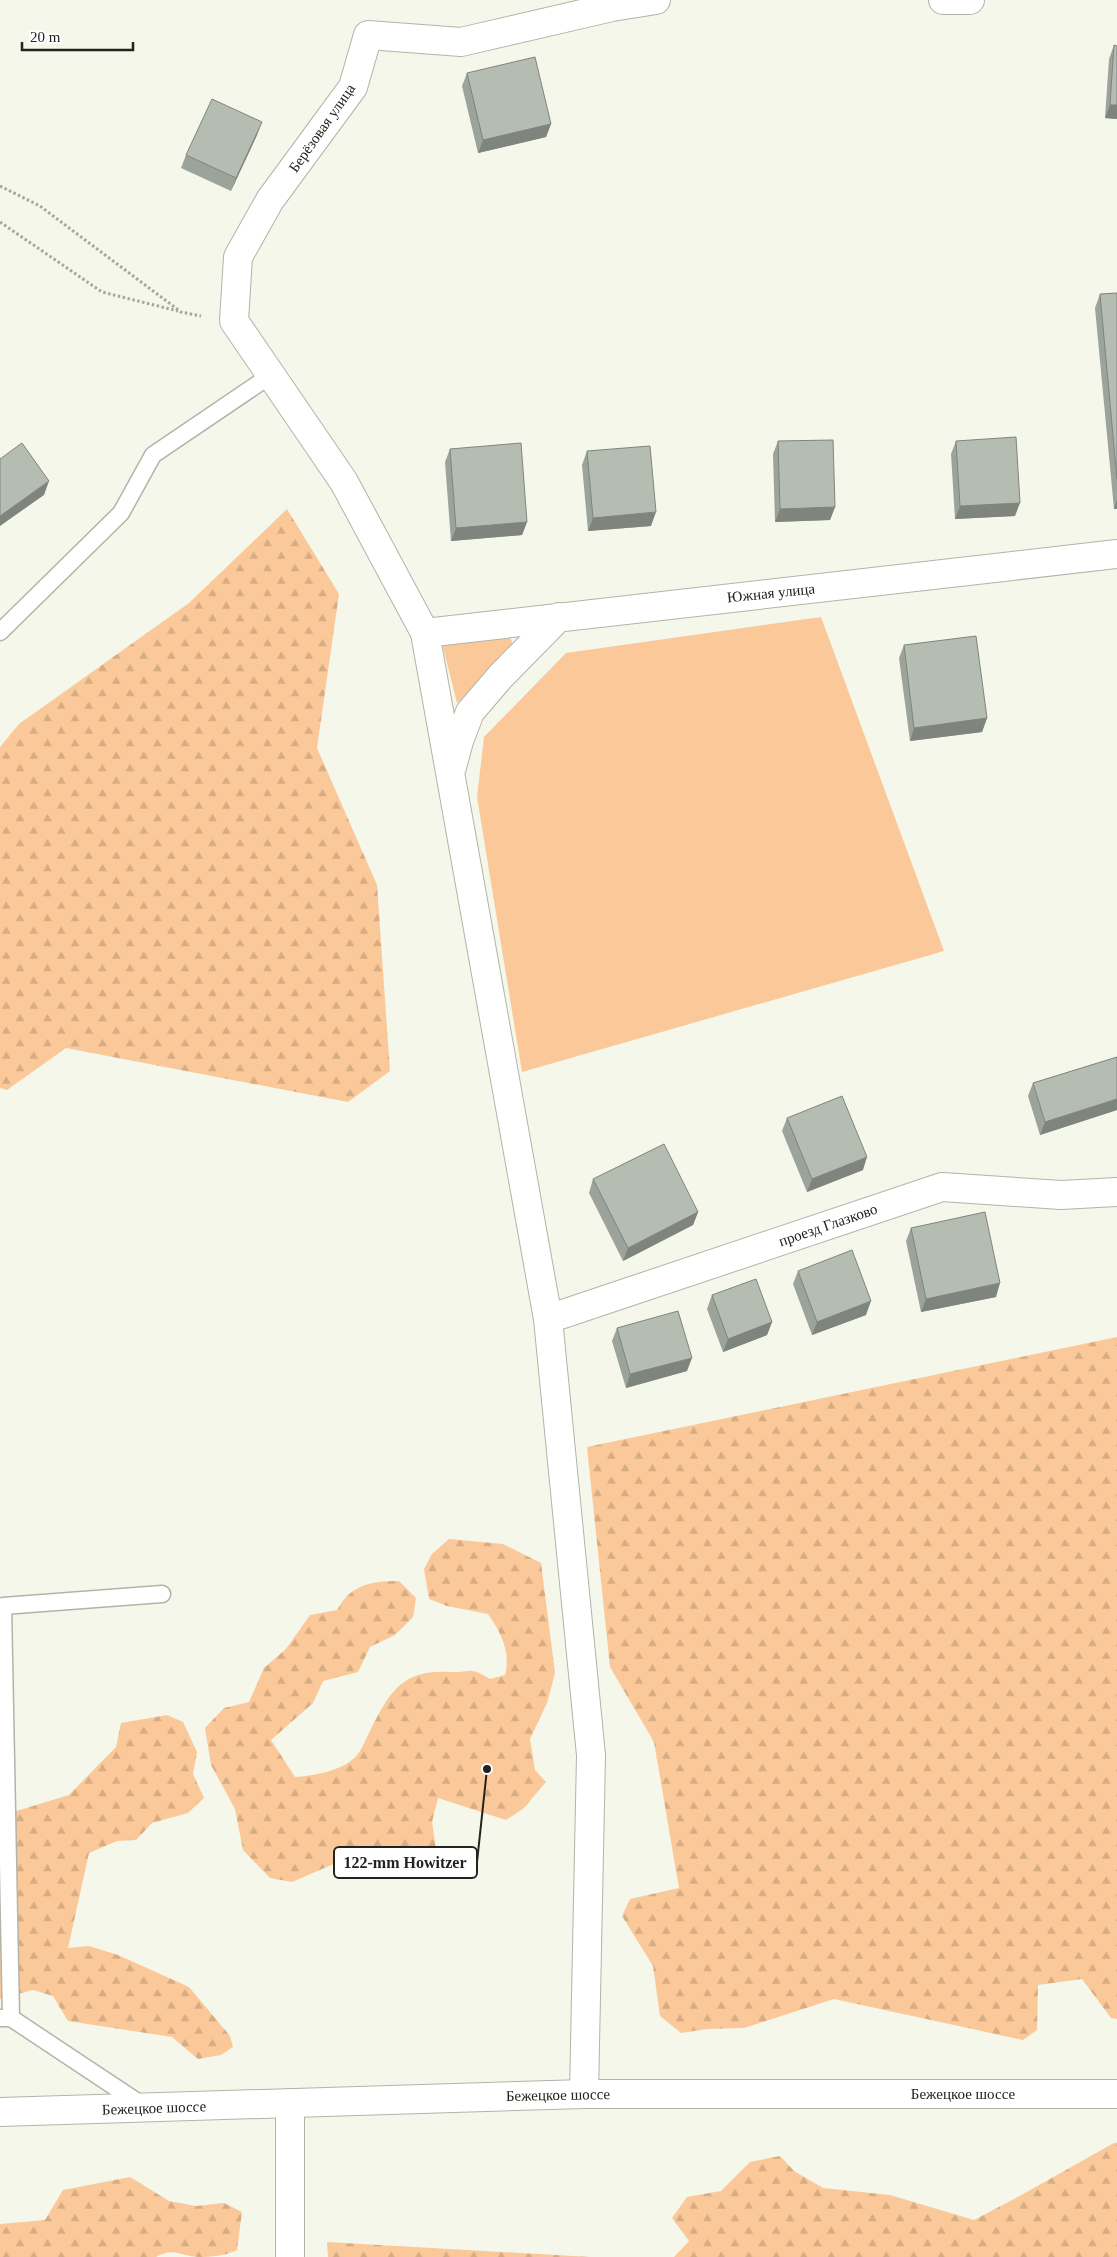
<svg xmlns="http://www.w3.org/2000/svg" width="1117" height="2257" font-family="Georgia,serif">
  <defs>
    <pattern id="forest-firs" width="22" height="20" patternUnits="userSpaceOnUse" patternTransform="scale(1.25)"><rect width="22" height="20" fill="#fbc999"/><path d="M5 1l3.5 6h-7zM16 11l3.5 6h-7z" fill="#d7ac83"/></pattern>
  </defs>
  <rect width="100%" height="100%" fill="#f4f7ea"/>
  <path fill="#fbc999" d="M821 617 944 951 522 1072 477 797 484 737 566 653Z
    M500 633 510 637 514 646 507 657 457 703 441 639Z"/>
  <path fill="url(#forest-firs)" d="M287 509 339 594 317 748 377 885 390 1071 348 1102 66 1048 7 1090 0 1088V747L19 724 189 603Z
    M1117 1337V2019L1111 2018 1082 1979 1038 1985 1037 2030 1023 2040 834 1999 744 2028 707 2029 681 2033 660 2016 653 1966 622 1916 630 1899 679 1888 654 1742 610 1667 587 1447Z
    M449 1539 503 1544 541 1563 555 1673 547 1703 530 1739 535 1770 546 1782 523 1809 506 1820 438 1798 432 1822 436 1849 413 1874 380 1879 362 1870 350 1857 292 1882 270 1878 243 1850 235 1809 211 1765 205 1728 224 1708 249 1702 264 1668 286 1649 310 1615 337 1610C351 1584 372 1581 399 1581L416 1598 413 1617 395 1635 370 1647 358 1672 323 1681 313 1703 271 1740 295 1777C312 1776 340 1771 353 1759 360 1754 365 1741 369 1733 389 1693 401 1669 450 1672 472 1673 469 1666 490 1679L505 1675C511 1651 501 1633 488 1614L447 1606 429 1599 424 1569 432 1554Z
    M167 1715 183 1722 197 1752 193 1774 204 1798 188 1813 152 1823 136 1840 117 1841 89 1853 68 1948 89 1946 118 1955 189 1987 230 2036 233 2047 221 2055 198 2059 172 2037 68 2021 53 1996 33 1990 0 1999V1816L69 1795 116 1747 121 1723Z
    M1114 2143H1117V2257H674L689 2241 672 2218 687 2197 721 2191 750 2162 780 2156 794 2171 823 2188 890 2195 974 2220 1016 2198Z
    M130 2177 169 2201 196 2206 224 2203 242 2212 237 2250C224 2256 213 2257 198 2257 179 2256 175 2247 156 2257H0V2224L45 2220 63 2190Z
    M327 2242 591 2257H328Z"/>
  <g fill="none" stroke-linecap="round" stroke-linejoin="round">
    <defs>
      <path id="service" d="M0 632 121 513 153 455 271 375
        M1 2018H11L145 2107
        M11 2018 3 1606 162 1594"/>
      <path id="minor" d="M943 0H970
        M425 633 1117 554
        M452 767 459 741 470 712 500 677 559 617
        M548 1319 942 1187 1061 1195 1117 1192
        M584 2094 591 1755 548 1319 425 633 344 482 234 321 238 257 270 200 353 87 368 35 461 42 612 7 656 0
        M290 2257V2103"/>
      <path id="primary" d="M0 2112 584 2094H1117"/>
    </defs>
    <use href="#service" stroke="#b2b4a8" stroke-width="19"/>
    <use href="#minor" stroke="#b2b4a8" stroke-width="30"/>
    <use href="#primary" stroke="#b2b4a8" stroke-width="30"/>
    <path stroke="#a4a79d" stroke-width="3" stroke-dasharray="2.5 2.5" stroke-linecap="butt" d="M0 186 40 206 181 312 201 316
      M0 222 102 292 178 311"/>
    <use href="#service" stroke="#fff" stroke-width="16"/>
    <use href="#minor" stroke="#fff" stroke-width="28"/>
    <use href="#primary" stroke="#fff" stroke-width="28"/>
  </g>
  <path fill="#9ca39a" d="M1114 45 1117 119 1105 118 1109 59Z
    M467 73 551 124 546 137 478 153 462 86Z
    M257 135 231 191 181 168 186 155Z
    M1117 293V509H1114L1095 308 1100 294Z
    M778 441 835 507 830 520 775 522 773 454Z
    M956 441 1015 516 955 519 951 454Z
    M450 449 527 522 522 535 451 541 445 462Z
    M587 451 651 526 588 531 582 465Z
    M904 645 987 718 982 732 910 741 899 658Z
    M1117 1057V1110L1040 1135 1028 1096 1033 1083Z
    M787 1118 863 1170 807 1192 782 1131Z
    M593 1179 698 1212 693 1225 623 1261 589 1193Z
    M911 1228 996 1297 921 1312 906 1241Z
    M798 1271 866 1315 812 1335 793 1284Z
    M712 1295 772 1322 767 1335 723 1352 707 1309Z
    M617 1328 687 1371 626 1388 612 1341Z"/>
  <path fill="#7f847d" d="M1110 105H1117V119L1105 118Z
    M262 122 257 135 231 191 236 178Z
    M551 124 546 137 478 153 483 140Z
    M49 481 44 495 0 526V516Z
    M1117 500V509H1114Z
    M1020 503 1015 516 955 519 960 506Z
    M835 507 830 520 775 522 780 509Z
    M656 512 651 526 588 531 593 518Z
    M527 522 522 535 451 541 456 528Z
    M987 718 982 732 910 741 914 728Z
    M1117 1099V1110L1040 1135 1045 1122Z
    M867 1157 863 1170 807 1192 812 1179Z
    M698 1212 693 1225 623 1261 628 1248Z
    M1000 1283 996 1297 921 1312 926 1299Z
    M871 1301 866 1315 812 1335 817 1322Z
    M772 1322 767 1335 723 1352 728 1339Z
    M692 1358 687 1371 626 1388 630 1374Z"/>
  <path fill="#b5bdb3" stroke="#7f847d" d="M1114 45 1117 46V105H1110Z
    M535 57 551 124 483 140 467 73Z
    M212 99 262 122 236 178 186 155Z
    M1117 293V479L1100 294Z
    M1016 437 1020 503 960 506 956 441Z
    M833 440 835 507 780 509 778 441Z
    M22 443 49 481 0 516V459Z
    M521 443 527 522 456 528 450 449Z
    M650 446 656 512 593 518 587 451Z
    M976 636 987 718 914 728 904 645Z
    M1117 1057V1099L1045 1122 1033 1083Z
    M842 1096 867 1157 812 1179 787 1118Z
    M664 1144 698 1212 628 1248 593 1179Z
    M985 1212 1000 1283 926 1299 911 1228Z
    M852 1250 871 1301 817 1322 798 1271Z
    M756 1279 772 1322 728 1339 712 1295Z
    M678 1311 692 1358 630 1374 617 1328Z"/>
  <g text-anchor="middle" dominant-baseline="central" stroke-width="4" stroke-linejoin="round" paint-order="stroke">
    <g font-size="15" fill="#22231e" stroke="#fff">
      <text transform="translate(322 128) rotate(-55)">Берёзовая улица</text>
      <text transform="translate(771 593) rotate(-6)">Южная улица</text>
      <text transform="translate(828 1225) rotate(-19)">проезд Глазково</text>
      <text x="963" y="2094">Бежецкое шоссе</text>
      <text transform="translate(558 2095) rotate(-1)">Бежецкое шоссе</text>
      <text transform="translate(154 2108) rotate(-2)">Бежецкое шоссе</text>
    </g>
  </g>
  <path fill="none" stroke="#22231e" stroke-width="2" d="M487 1769L477 1862"/>
  <circle fill="#22231e" stroke="#fff" stroke-width="2" cx="487" cy="1769" r="5"/>
  <rect fill="#fff" stroke="#22231e" stroke-width="2" x="334" y="1847" width="143" height="31" rx="5"/>
  <g font-size="16" text-anchor="middle" font-weight="bold" fill="#22231e">
    <text x="405" y="1868">122-mm Howitzer</text>
  </g>
  <path d="M22 42v8h111v-8" fill="none" stroke="#22231e" stroke-width="2.5"/>
  <text x="30" y="42" font-size="15" fill="#22231e" stroke="#ffffff" stroke-width="4" paint-order="stroke">20 m</text>
</svg>
